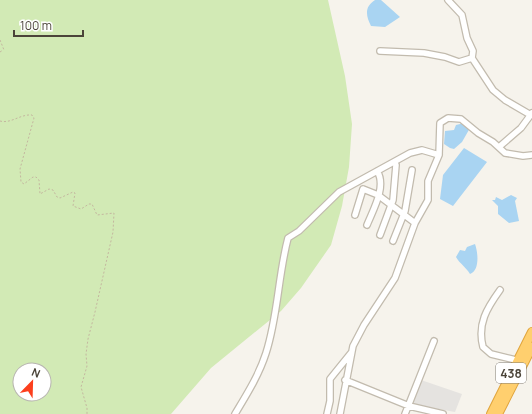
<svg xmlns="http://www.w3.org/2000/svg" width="532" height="414" font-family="Manrope,sans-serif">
  <rect width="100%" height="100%" fill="#f6f3ec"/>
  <path fill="#d2eab5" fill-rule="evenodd" d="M0 0H328L345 76 352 124 349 167 342 206 331 245 301 288 281 311 211 368 171 414H0ZM20 370H44V394H20Z"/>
  <path fill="#e5e3e0" d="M421 380 462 394 455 412 415 405 413 402Z"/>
  <path fill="#a9d4f2" d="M375 0H381L400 17 385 27 371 26C366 16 364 7 375 0Z
    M464 123 470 128 462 142 454 149 450 148 444 144 445 131 454 130 456 125Z
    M464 148 487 162 453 206 440 199 443 175Z
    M511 195 517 198 515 201 519 221 509 223 498 214V206L492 200H495L496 197 502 200Z
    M475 244C478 252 480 271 470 274 466 267 460 264 456 257L460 250 465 251 467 247Z"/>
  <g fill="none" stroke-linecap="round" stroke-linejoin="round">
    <defs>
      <path id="minor" d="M448 0 462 15 467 38 473 51 472 58 493 90 505 100 529 114
        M380 51 424 53 445 57 459 62 472 58
        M499 147 521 128 532 113
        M355 215 363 189 378 195 415 223
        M367 225C373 210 387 186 377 171
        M380 235 393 200 396 165
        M393 241 405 211 412 170
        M500 290C487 308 477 324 483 347L491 354 520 361
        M345 380 409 406 443 414
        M235 414C247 394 259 375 266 353 278 316 278 276 288 238L299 231 339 192 410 153 422 150 439 155
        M327 414 330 401V379L351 353
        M340 414 353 346 364 325 395 278 415 223 428 200V181L439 155 440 123 448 118 461 119 478 133 493 142 505 153 523 156 532 155
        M405 414 434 341"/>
      <path id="highway" d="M491 414 532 332
        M498 414 532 347"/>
    </defs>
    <use href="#minor" stroke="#c2bbae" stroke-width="8"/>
    <use href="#highway" stroke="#e0a43c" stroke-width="10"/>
    <path stroke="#c4b79f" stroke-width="1" stroke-dasharray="2 2" stroke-linecap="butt" d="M0 40 4 50
      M0 52 3 50
      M0 121C11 124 20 114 32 115L34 118 20 169 21 182 24 184 33 177H36L39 180 40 194 49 189 53 190 57 197 60 198 73 192 75 193 73 206 81 209 89 204H92L97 215 114 213 113 232 95 312 88 339 86 354 87 366 81 387 87 408V414"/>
    <use href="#minor" stroke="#fff" stroke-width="5.5"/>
    <use href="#highway" stroke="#ffcf6e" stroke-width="8"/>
  </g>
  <g text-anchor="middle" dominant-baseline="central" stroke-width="3" stroke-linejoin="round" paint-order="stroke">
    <rect fill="#fff" stroke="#817c74" stroke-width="1" x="496" y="363" width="30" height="20" rx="3"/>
    <g font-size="12" font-weight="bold" fill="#4b4439">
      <text x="511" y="373">438</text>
    </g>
  </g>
  <g transform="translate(32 382) rotate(23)"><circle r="19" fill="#ffffff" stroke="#b7b4b0"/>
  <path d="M0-3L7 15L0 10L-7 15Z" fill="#fc3f1d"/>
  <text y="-6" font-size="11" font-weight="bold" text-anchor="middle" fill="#4b4439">N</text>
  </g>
  <path d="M14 30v6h69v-6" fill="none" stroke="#4b4439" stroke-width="2"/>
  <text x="20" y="30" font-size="12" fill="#4b4439" stroke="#ffffff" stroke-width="3" paint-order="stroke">100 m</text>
</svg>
